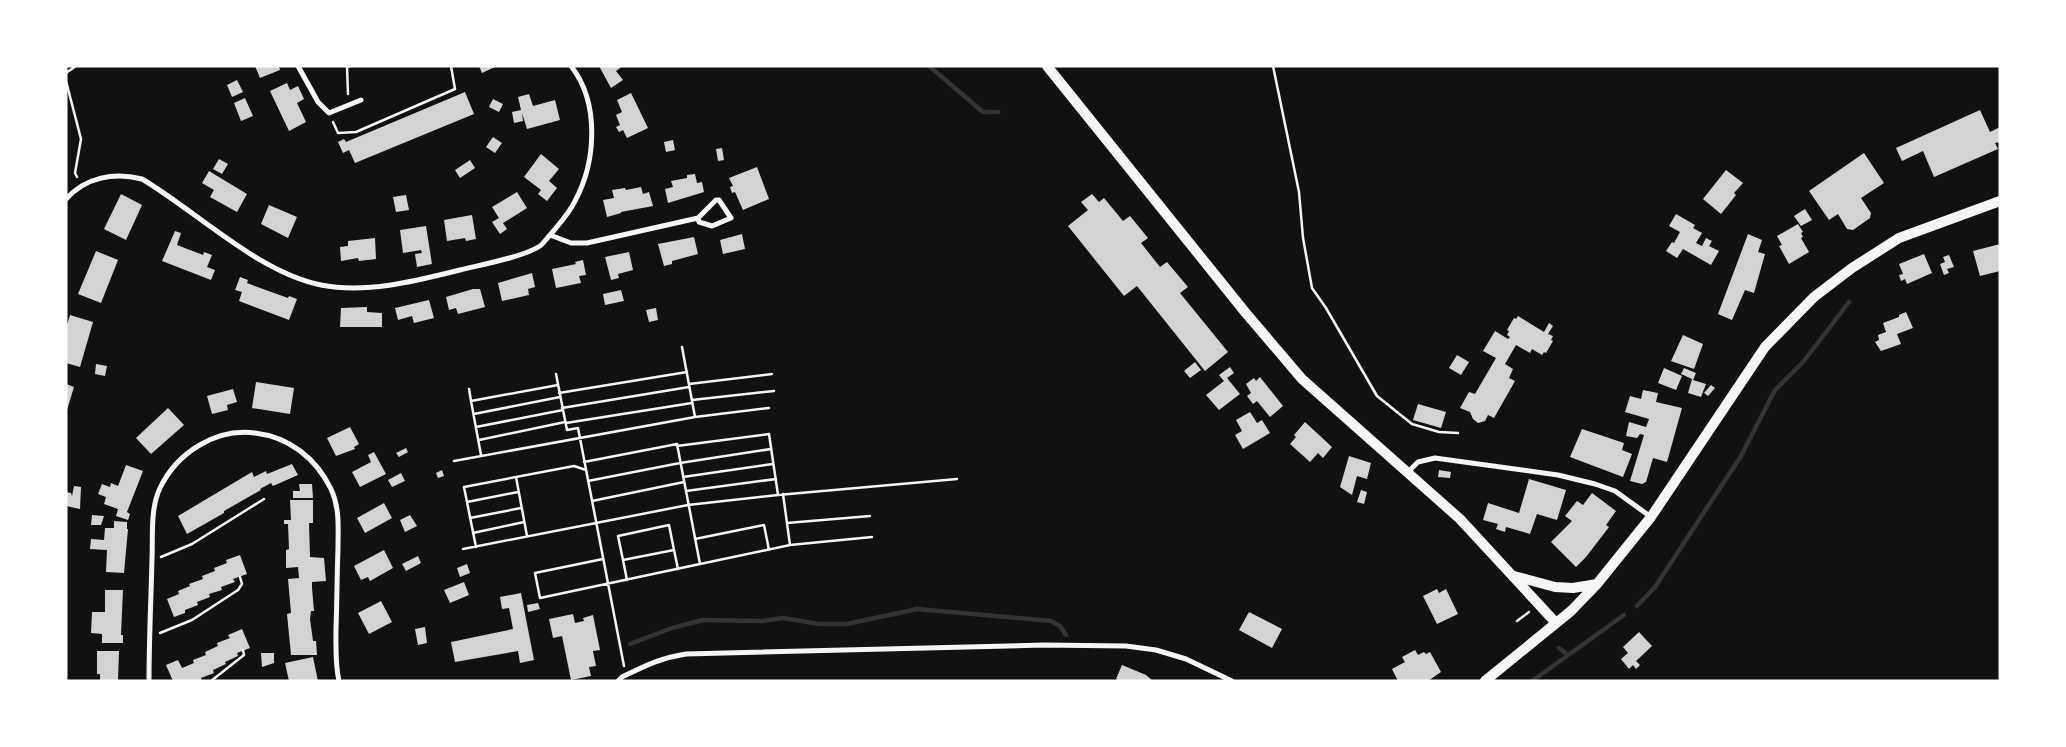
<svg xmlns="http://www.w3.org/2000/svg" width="2066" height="747" font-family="Helvetica,sans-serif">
  <rect width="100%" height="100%" fill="#111"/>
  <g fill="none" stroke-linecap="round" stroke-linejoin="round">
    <path stroke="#333" stroke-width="4.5" d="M929 66 983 112H998
      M1637 606 1655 587 1741 456 1775 390 1804 361 1849 302
      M630 644 672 628 703 620 762 621 783 618 819 624H847L917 609 1051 621 1060 626 1066 635
      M1559 648 1568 655
      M1532 681 1624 615"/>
  </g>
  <path fill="#d3d3d3" d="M255 66H279L280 70 260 78Z
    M479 66H497L482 73Z
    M599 66H623L616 71 623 80 611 88Z
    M237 80 243 92 232 97 227 85Z
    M287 83 290 90 298 86 304 99 297 103 306 122 289 131 270 91Z
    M465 92 474 114 355 163 349 150 343 153 338 142 344 139 346 142Z
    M631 93 648 128 627 138 623 130 619 132 616 127 620 125 616 115 622 112 617 100Z
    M529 94 533 106 555 100 560 120 527 129 522 113 523 121 514 123 512 112 521 110 518 97Z
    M245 98 253 116 241 121 234 103Z
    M493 99 503 104 499 112 489 107Z
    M1980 110 1990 132 2000 127V142L1995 143 1998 149 1934 177 1923 151 1902 161 1896 148Z
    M493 137 502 143 495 153 486 147Z
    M673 140 675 150 666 152 664 142Z
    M722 148 724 160 718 161 716 149Z
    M1864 153 1884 183 1861 198 1871 213 1870 218 1853 230 1847 229 1838 214 1829 220 1809 191Z
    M541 154 559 169 549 181 557 188 547 201 538 194 541 190 524 177Z
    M219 159 228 164 222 174 213 169Z
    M470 160 475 168 460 178 455 170Z
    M757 167 769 199 743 210 735 192 732 193 730 187 733 186 729 178Z
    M1726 170 1743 183 1734 193 1736 195 1721 214 1703 199Z
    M209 171 247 194 237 212 210 197 214 190 202 183Z
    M695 174 697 183 702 182 704 192 668 203 665 189 673 187 671 181 687 178V175Z
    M641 187 643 194 649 192 653 206 621 212V213L607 217 603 200 614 198 612 190 625 188 626 190Z
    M517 192 527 208 503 223 507 229 500 234 492 222 499 218 492 207Z
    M121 194 142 205 126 240 104 229Z
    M1092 194 1099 202 1104 198 1123 221 1130 216 1148 238 1141 243 1160 267 1167 262 1188 287 1180 293 1228 352 1205 371 1137 286 1124 296 1068 226 1088 210 1081 202Z
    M406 195 409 210 396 212 393 197Z
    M269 205 297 217 288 238 261 224Z
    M1805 209 1812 220 1801 226 1794 216Z
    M1676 214 1695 225 1693 228 1702 233 1696 243 1702 246 1706 238 1712 241 1709 246 1719 251 1711 265 1683 249 1677 258 1666 251 1672 242 1674 243 1680 232 1669 226Z
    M472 215 476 239 466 241 465 238 447 241 444 220Z
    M1798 224 1803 232 1801 233 1803 237 1801 238 1809 252 1789 264 1779 246 1782 245 1777 236Z
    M426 226 432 264 417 267 415 254 422 253 421 250 403 253 400 230Z
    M175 231 181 233 177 245 203 255 204 252 212 255 207 267 215 270 211 280 162 261Z
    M742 234 745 249 723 254 720 240Z
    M1748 234 1762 240 1758 252 1765 254 1754 293 1745 290 1732 320 1718 314Z
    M694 237 698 254 672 261V264L664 266 658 244Z
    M375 238 376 259 359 261 358 258 341 261 340 247 348 246V241Z
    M2000 244V271L1980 276 1973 251Z
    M96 251 118 260 101 303 78 294Z
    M629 252 633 270 618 274 619 278 611 280 605 257Z
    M1924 254 1932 273 1907 284 1905 279 1901 281 1899 275 1903 274 1899 264Z
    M1949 255 1954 267 1947 269 1949 273 1944 275 1940 264 1945 262 1943 257Z
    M583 260 586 275 579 276 581 283 556 288 552 269 576 264 575 262Z
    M532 273 535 287 528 289 529 295 502 301 498 283Z
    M240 277 248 280 247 283 263 289 288 298 289 296 297 299 289 320 239 301 242 292 235 290Z
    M473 289H480L485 307 458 314 456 308 449 310 446 297Z
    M621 290 624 301 605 305 603 294Z
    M429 300 434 318 414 323 412 316 398 320 395 308Z
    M367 307V312L382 313V327H340L341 308Z
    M656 308 658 320 649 322 646 310Z
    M1906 312 1913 328 1897 334 1901 344 1881 351 1875 342 1879 340 1878 335 1886 332 1883 323 1899 317V315Z
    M70 315 93 322 80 367 66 363V328Z
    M1518 316 1544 332 1549 323 1553 326 1548 334 1553 336 1551 340 1553 341 1546 353 1544 352 1542 355 1532 349 1530 353 1516 345 1505 364 1513 369 1509 378 1515 381 1494 418 1488 415 1485 421 1478 423 1473 419 1470 412 1460 408 1469 392 1475 394 1496 358 1483 351 1495 331 1508 339 1510 337 1507 335 1509 331 1507 330 1514 318 1516 319Z
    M1683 335 1703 344 1694 369 1671 361Z
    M1457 355 1469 362 1461 375 1449 368Z
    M1195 362 1201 370 1190 378 1184 371Z
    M96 364 107 366 105 376 95 374Z
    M1230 367 1234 373 1227 378 1240 394 1219 410 1206 395 1224 381 1219 375Z
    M1664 368 1682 376 1676 390 1658 383Z
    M1684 368 1696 373 1693 380 1706 384 1701 397 1688 393 1692 379 1681 374Z
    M1260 377 1283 406 1270 417 1257 401 1253 404 1247 396 1251 393 1246 384 1254 378 1256 381Z
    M256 382 294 388 290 414 252 408Z
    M66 384 74 387 67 410H66Z
    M1711 385 1715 388 1708 396 1704 393Z
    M233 389 237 402 227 405 228 410 212 414 207 396Z
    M1643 390 1658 393 1656 402 1682 408 1667 462 1653 458 1646 482 1642 484 1630 481 1644 435 1640 434 1637 438 1626 436 1629 422 1646 427 1649 419 1625 412 1630 396 1641 399Z
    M1418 404 1446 412 1441 428 1413 420Z
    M168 408 184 425 151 454 136 438Z
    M1250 412 1257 423 1262 420 1270 433 1243 449 1235 435 1242 431 1236 420Z
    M1305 422 1332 447 1323 458 1318 453 1310 462 1290 444 1296 437 1294 435Z
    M350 427 359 444 354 447 355 449 336 456 327 438Z
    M1582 429 1624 443 1622 450 1632 454 1623 477 1570 457Z
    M406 448 408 452 399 457 396 453Z
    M374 452 386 474 360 487 352 472 371 462 368 455Z
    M1349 456 1371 463 1367 479 1357 476 1352 495 1340 487Z
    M292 464 298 475 273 486 271 483 260 489 261 490 224 511V513L187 534 178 516 252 472 254 477 266 471 267 474Z
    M126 465 143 471 127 512 130 514 128 520 116 516 118 509 104 504 106 497 98 494 102 484 110 487 111 483 118 486Z
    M442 470 444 476 438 478 436 473Z
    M1439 470 1451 472 1450 478 1438 477Z
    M401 473 405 481 392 487 388 480Z
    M1529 479 1566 490 1557 520 1537 514 1530 534 1506 527 1505 532 1496 529 1498 524 1483 520 1488 503 1519 513Z
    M299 484H312L313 498H293V491H300Z
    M74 486 81 487 80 509 66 506V492L71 493 72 496Z
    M1361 490 1367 492 1364 504 1357 502Z
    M1592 493 1616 511 1606 525 1609 527 1586 557 1576 567 1551 542 1572 521 1565 516 1577 501 1583 505Z
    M290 500H313V523H309L310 557 324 558 326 581 312 582V588L314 611H311L310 619 313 641H316L317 655H291L287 614 291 613 288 579 299 578 298 567 286 568V550L289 549 288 524H284V520H291Z
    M384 503 392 518 365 533 357 518Z
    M92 515 104 516 101 525H91Z
    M410 515 417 526 405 532 400 520Z
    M114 521 127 522V529H128L124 573 106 572 107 550 90 549 91 539 104 540 105 528H114Z
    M384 550 393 568 370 581 368 577 361 580 354 566Z
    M240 555 247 574 233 579 235 582 221 587 222 590 209 594 210 597 197 602 198 605 185 610V613L174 617 167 599 179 594 178 591 190 586 189 584 203 579 202 576 215 571 214 568 227 563 226 560Z
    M418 556 421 563 406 571 402 564Z
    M467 564 470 573 460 577 457 568Z
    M464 582 469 595 450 603 444 590Z
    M1437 589 1439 593 1446 589 1458 614 1437 624 1423 596Z
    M105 590H123L121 635H123V643H102V634L91 633 92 612H105Z
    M521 593 534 660 520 663 518 651 455 662 451 642 513 629 509 608 502 609 500 597Z
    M381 601 392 622 369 634 358 613Z
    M538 603 540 609 528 612 527 605Z
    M1249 612 1282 629 1272 648 1239 630Z
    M573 614 575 623 584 621 583 618 593 615 600 650 593 651 596 666 589 667 591 676 571 680 562 636 553 638 549 619Z
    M425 627 427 643 418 645 415 629Z
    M242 629 250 648 237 653 238 656 225 662 226 664 213 670 214 673 201 678 202 681H173L166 665 178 660 182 668 194 663 193 660 206 655 205 652 218 646 217 643 230 638 228 635Z
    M1639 632 1652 646 1636 661 1640 665 1636 669 1633 665 1629 669 1621 659 1628 653 1623 647Z
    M1415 650 1418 655 1424 652 1426 654 1430 652 1441 672 1428 681H1398L1392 669 1405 662 1402 657Z
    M97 651H119L118 681H100V674H97Z
    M261 653H274V663L262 667Z
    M313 657 318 681H289L285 663Z
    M1122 665 1146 675 1153 681H1119L1116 679Z"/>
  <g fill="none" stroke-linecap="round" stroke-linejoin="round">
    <path stroke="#f5f5f5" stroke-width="2.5" d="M1273 66 1299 192 1303 238 1312 288 1326 308 1377 396 1412 424 1439 432 1458 433
      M66 73 76 66
      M66 81 81 139 75 173 77 177
      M348 94 347 67 350 66
      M333 122 338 133 356 132 455 89 451 66
      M682 347 695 417
      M556 374 567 430 578 428 624 666
      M689 384 772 374
      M469 389 471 401 558 385
      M559 393 687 372
      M692 400 774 391
      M471 401 481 455
      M562 408 689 387
      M474 414 560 397
      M566 423 692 403
      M476 427 563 410
      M479 440 565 422
      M677 446 769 434 778 495
      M454 461 695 417 769 408
      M584 462 677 444 700 564 540 598 535 573 603 559
      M516 477 527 536
      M683 477 773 464
      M588 481 680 463 771 449
      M686 491 776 479
      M592 501 684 482
      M467 502 518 492
      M470 518 521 508
      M787 523 870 516
      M473 533 524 522
      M695 539 764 525 769 550
      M790 545 872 537
      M476 547 464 487 574 466 586 470
      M463 549 688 505 778 495 957 479
      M161 557 192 544 264 499
      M623 560 618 536 669 525 674 550
      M700 564 790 545 783 494
      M627 580 623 560 674 550 678 569
      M1517 621 1529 612
      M160 633 192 620 238 590 242 584 240 577
      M211 681 244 655 243 650"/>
    <path stroke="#f5f5f5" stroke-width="5" d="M298 66 318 102 329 113 361 100
      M66 199C86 177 114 172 142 179 196 211 259 273 321 285 366 294 416 281 460 270 480 265 523 257 540 246 543 244 547 238 550 235L571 243H587L698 218 716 200H719L731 218 712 226 699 222 698 218
      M550 235C559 224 569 214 575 201 596 162 600 103 571 66
      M1408 472 1418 462 1435 458 1558 475 1595 484 1615 491 1651 517
      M149 681C149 640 151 600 152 559 153 537 150 509 160 488 177 453 215 428 255 433 289 437 316 458 331 489 340 508 338 528 338 548 337 575 337 601 336 628 336 645 335 664 339 681
      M618 681 622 677C645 666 660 658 686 654L1044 645 1126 646 1156 650 1186 659 1232 681"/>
    <path stroke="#f5f5f5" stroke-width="10" d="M1047 66 1245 312 1302 379 1460 519 1556 623
      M1514 576 1555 587 1573 588 1597 584
      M1485 681 1571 611 1597 584 1651 517 1765 347 1814 297 1852 268 1899 238 2000 201"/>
  </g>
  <rect width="2066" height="747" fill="none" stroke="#ffffff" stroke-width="135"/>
</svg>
